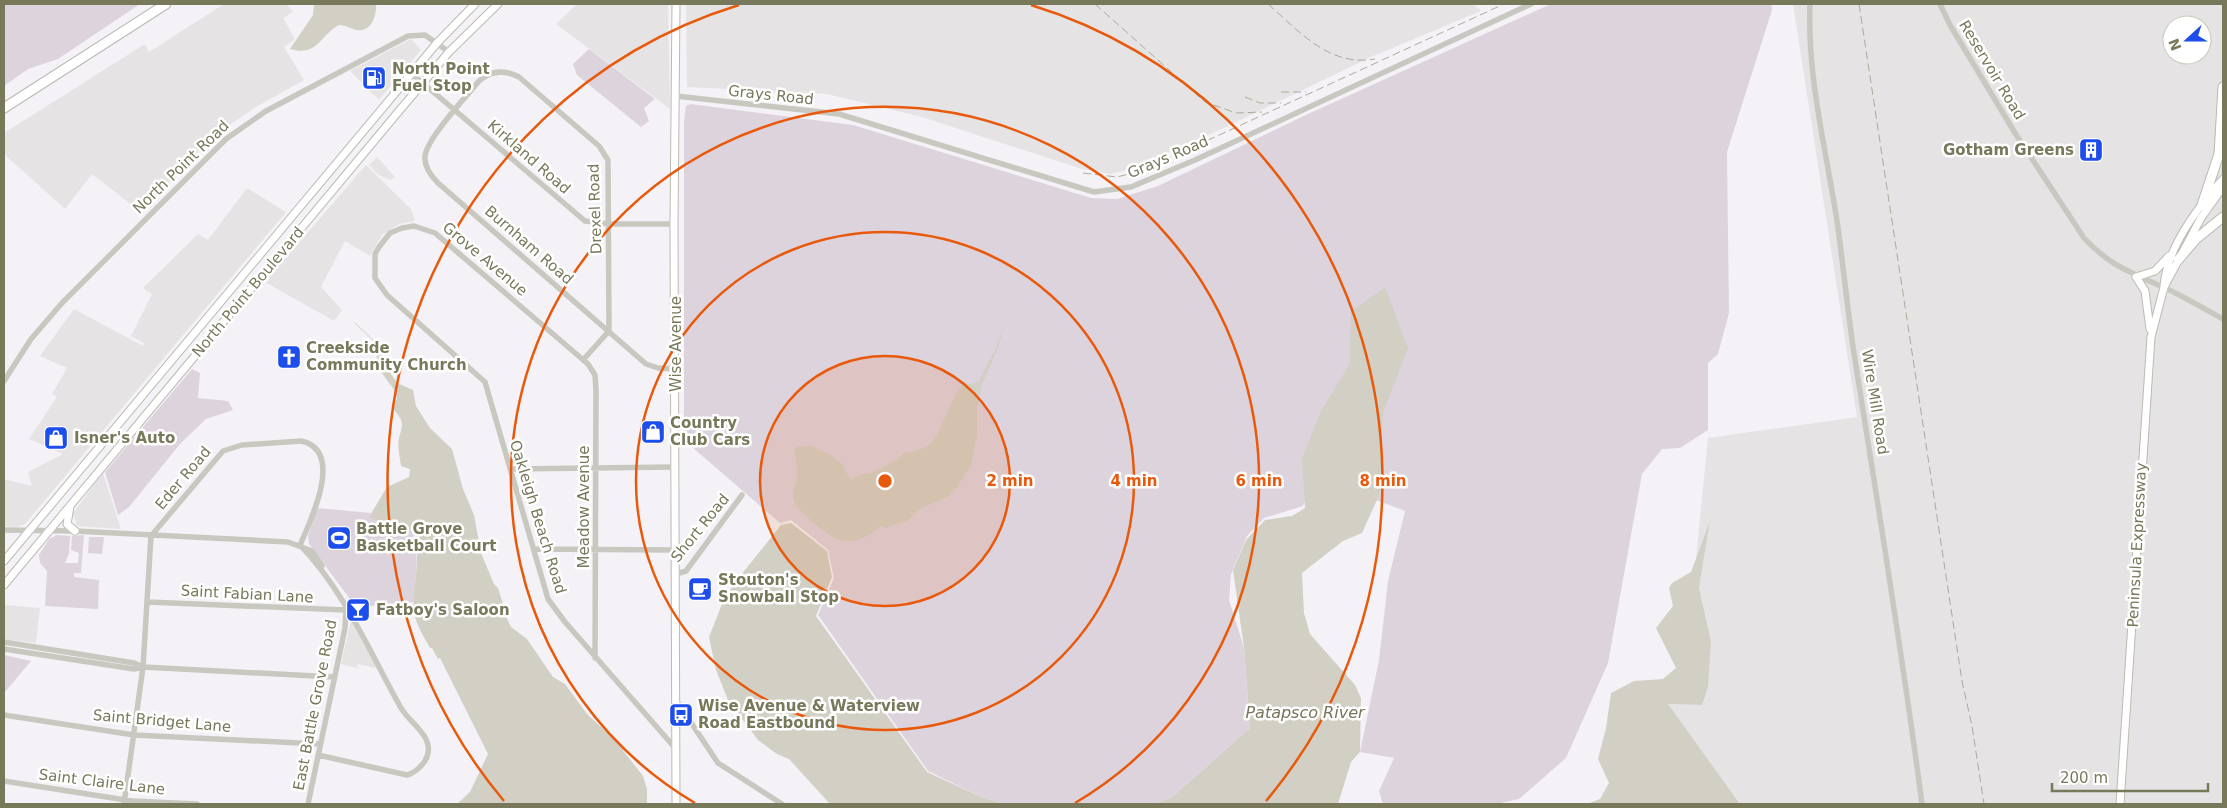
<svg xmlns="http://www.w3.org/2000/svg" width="2227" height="808" font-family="'DejaVu Sans',sans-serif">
  <rect width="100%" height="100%" fill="#f4f2f6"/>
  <path fill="#e5e3e3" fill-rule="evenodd" d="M224 4H287L293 12 283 18 295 39 284 47 304 80 256 107 231 124 203 147 141 212 92 174 65 209 4 154V133L145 44 149 52Z
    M577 4H668L670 109 556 24Z
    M686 4H1473L1481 11 1371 57 1228 126 1132 169 1110 174 1082 169 922 117 827 94 687 87Z
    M1793 4H2223V804H1740L1667 704 1701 705 1711 641 1699 588 1709 526 1696 559 1708 438 1857 417ZM2172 25H2202V55H2172Z
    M411 39 421 50 379 100 350 71Z
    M377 157 395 177 390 180 379 175 369 165Z
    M366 165 411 209 415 221 399 224 382 235 370 256 345 241 321 287 342 310 334 321 265 282Z
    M247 188 286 212 25 524 16 527 4 526V479L32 486 28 472 63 454 29 439 57 397 52 394 67 368 40 356 74 309 143 346 144 343 131 336 152 294 143 288 198 234 208 240Z
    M103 473 121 529 77 526 73 513Z
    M4 605 40 608 36 643 4 639Z
    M351 621 376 667 375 668 358 664 357 668 341 664Z"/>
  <path fill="#ddd3dc" d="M4 4H140L58 59 28 69 4 86Z
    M1551 4H1771L1772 10 1727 152 1729 313 1718 354 1708 363V430L1680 448 1662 449 1642 474 1608 663 1566 758 1519 799 1496 804H1383L1379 791 1394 758 1360 752 1379 660 1388 581 1405 511 1379 501 1310 490 1303 506 1264 518 1247 536 1231 574 1229 600 1244 648 1250 728 1171 798 1151 804H1004L981 797 928 771 818 615 834 578 828 550 791 520 780 523 684 440V121L686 106 690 104 853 125 1091 198 1117 199 1158 186 1308 114Z
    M589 49 655 99 644 108 649 121 641 127 577 75 573 64Z
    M192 369 200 373 198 398 228 401 233 410 206 419 180 444 129 507 118 515 105 472Z
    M317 508 371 513 369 517C381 521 396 523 407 527 423 533 414 586 414 602L369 606 364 603H353L309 544 308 536Z
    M57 535 70 536 69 553 65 563H78L79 553 71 550 72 536 84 535 81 573H74V577L99 580 98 609 45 606 47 571 40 563 39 555 49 539Z
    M89 537H104L102 554 88 553Z
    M4 655 31 661 4 693Z"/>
  <path fill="#d2d0c5" d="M314 4H376C377 12 373 29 362 30 356 32 347 25 339 25 319 36 318 57 290 49L313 15Z
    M1385 287 1408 348 1383 413 1380 493 1362 533 1343 541 1302 573 1304 613 1310 634 1355 685 1361 698 1360 752 1351 762 1338 804H1151L1171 798 1250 728 1244 648 1233 570 1246 540 1265 520 1292 516 1305 508 1302 458 1321 411 1350 363 1351 312Z
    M1004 325 998 349 982 384 977 408V435L971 465 957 487 948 497 923 507 905 522 895 524 887 528 880 526C854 550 836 543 813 522 807 517 799 510 795 503 790 493 796 485 797 477 798 469 796 457 794 450L797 447 812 446 829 454 843 465 850 480 862 474 872 473 897 460 904 453C937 450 938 432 950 406 953 399 958 392 962 385L978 382 996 348Z
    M377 353 389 358 388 369 397 383 413 390 416 406 430 428 452 449 463 489 474 515 481 553 494 584 498 588 504 607 502 608 511 627 527 639 553 677 565 684 587 714 614 739 643 776 647 789V804H457L470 792 488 754 440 658 438 659 432 648H430C424 637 416 625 414 612 411 593 425 539 410 529 399 521 381 524 369 517L387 487 409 477 410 469 401 466C400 458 397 446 399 438 403 423 404 421 393 409L397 398 395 391 376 365Z
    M1710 521 1699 588 1711 641 1708 687 1702 705 1668 704 1740 804H1587L1600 799 1609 783 1598 759 1606 728 1611 693 1634 681 1663 679 1676 668 1656 628 1673 606 1669 588 1672 583 1691 572Z
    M791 523 827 551 832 577 816 616 927 772 981 797 1004 804H830L789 759 777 754 758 740 728 700 716 670 709 637 722 604 733 585 781 525Z"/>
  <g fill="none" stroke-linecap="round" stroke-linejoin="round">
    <path stroke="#d2d0c5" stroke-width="1" d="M355 323 374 341 377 353"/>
    <defs>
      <path id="major" d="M676 4 674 224 676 804
        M2164 287C2166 248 2198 207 2223 179
        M2150 329 2145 291 2136 277 2155 271 2169 256
        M70 507 67 524 75 531
        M4 561 437 43 475 4
        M4 585 399 111 449 52 498 4
        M2120 804 2151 337 2164 287 2201 218 2223 187"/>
      <path id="highway" d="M4 108 166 4
        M2202 205 2219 154 2223 87
        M2178 260 2196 239 2223 217"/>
    </defs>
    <use href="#major" stroke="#bbbbb1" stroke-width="9"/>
    <use href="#highway" stroke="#b9b9b1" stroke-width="11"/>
    <path stroke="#c8c8c0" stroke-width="5.5" d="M1810 4C1807 77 1826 149 1837 221 1844 269 1848 318 1856 366 1879 512 1903 658 1922 804
      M1940 4 1950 25 2015 133 2084 238C2111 267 2131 272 2165 288 2185 297 2204 309 2223 319
      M411 73 585 221 610 224H674
      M676 96 839 114 1094 192 1131 187 1195 160 1531 4
      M583 360 609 331 608 160 599 146 519 77C505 70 491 70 479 81 466 97 427 138 425 156 424 166 431 176 438 183L646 364 658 368 676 369
      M4 381 31 339 62 303 226 139 266 111 408 36 425 35 449 52
      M510 469 675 467
      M4 530 75 531 288 542 312 551 322 566
      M300 545C344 590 370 653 401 708 411 725 438 738 425 761 420 768 415 773 407 775L318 755
      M534 549 675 550
      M676 574 686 571 742 495
      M147 602 346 610
      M4 642 134 663 143 667
      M4 649 134 669 143 667 334 677
      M595 658 596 390 595 375 588 364 435 233 414 226 402 228 390 233 379 247 375 254V278L387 295 485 382 548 599 565 622 676 749
      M676 700 718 763 782 804
      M4 715 134 735 320 744
      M4 781 132 801 197 804
      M124 804 143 667 151 536 223 451 242 445 301 441C345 450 311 520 300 545
      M308 804 345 628 346 610"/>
    <use href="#major" stroke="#fff" stroke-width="7"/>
    <use href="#highway" stroke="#fff" stroke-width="9"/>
    <path stroke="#abab9d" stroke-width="1" stroke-dasharray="8 4" stroke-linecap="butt" d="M1095 4 1205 102 1236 113 1262 112
      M1268 4C1300 32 1329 67 1375 59
      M1859 4 1962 681 1972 726 1984 804
      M1281 92H1306
      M1245 97 1260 103H1281
      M1083 173 1117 177 1141 171 1504 4"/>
  </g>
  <circle cx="885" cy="481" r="125" fill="#e8590c" fill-opacity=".12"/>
  <g fill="none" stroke="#e8590c" stroke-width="2.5">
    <circle cx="885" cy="481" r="125"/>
    <circle cx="885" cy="481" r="249"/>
    <path d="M695 803A374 374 0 1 1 1075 803"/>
    <path d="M504 801A498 498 0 0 1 739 5M1031 5A498 498 0 0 1 1266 801"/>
  </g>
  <defs>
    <symbol id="fuel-square" viewBox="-11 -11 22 22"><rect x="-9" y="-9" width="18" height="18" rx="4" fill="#1d4deb" stroke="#fff"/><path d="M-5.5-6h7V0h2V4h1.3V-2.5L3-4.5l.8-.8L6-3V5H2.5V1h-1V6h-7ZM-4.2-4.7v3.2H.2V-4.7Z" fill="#fff"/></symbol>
    <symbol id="building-square" viewBox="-11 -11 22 22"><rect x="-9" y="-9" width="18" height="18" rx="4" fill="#1d4deb" stroke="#fff"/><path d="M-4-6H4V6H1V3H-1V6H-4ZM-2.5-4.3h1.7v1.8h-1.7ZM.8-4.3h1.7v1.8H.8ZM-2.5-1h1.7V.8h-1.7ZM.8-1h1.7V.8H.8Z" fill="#fff"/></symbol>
    <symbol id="church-square" viewBox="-11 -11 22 22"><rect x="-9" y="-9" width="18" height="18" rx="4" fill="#1d4deb" stroke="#fff"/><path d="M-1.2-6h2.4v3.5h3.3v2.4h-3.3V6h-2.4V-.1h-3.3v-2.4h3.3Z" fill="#fff"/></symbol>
    <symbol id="shop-square" viewBox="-11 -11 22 22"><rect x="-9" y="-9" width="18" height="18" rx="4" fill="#1d4deb" stroke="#fff"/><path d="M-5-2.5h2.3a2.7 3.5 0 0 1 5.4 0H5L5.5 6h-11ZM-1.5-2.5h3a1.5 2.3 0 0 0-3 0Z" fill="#fff"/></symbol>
    <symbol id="stadium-square" viewBox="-11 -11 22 22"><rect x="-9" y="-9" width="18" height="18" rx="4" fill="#1d4deb" stroke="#fff"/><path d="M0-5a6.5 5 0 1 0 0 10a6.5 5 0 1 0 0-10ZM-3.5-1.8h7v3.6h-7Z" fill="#fff"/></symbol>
    <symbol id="cafe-square" viewBox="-11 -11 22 22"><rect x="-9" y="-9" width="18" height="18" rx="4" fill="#1d4deb" stroke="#fff"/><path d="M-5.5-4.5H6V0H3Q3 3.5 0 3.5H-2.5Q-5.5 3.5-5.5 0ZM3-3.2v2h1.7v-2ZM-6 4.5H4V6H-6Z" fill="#fff"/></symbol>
    <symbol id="bar-square" viewBox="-11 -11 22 22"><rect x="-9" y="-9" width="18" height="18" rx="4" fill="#1d4deb" stroke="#fff"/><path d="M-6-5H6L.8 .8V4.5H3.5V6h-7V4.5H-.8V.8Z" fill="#fff"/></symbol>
    <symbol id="bus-square" viewBox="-11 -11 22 22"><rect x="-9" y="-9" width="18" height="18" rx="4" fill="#1d4deb" stroke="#fff"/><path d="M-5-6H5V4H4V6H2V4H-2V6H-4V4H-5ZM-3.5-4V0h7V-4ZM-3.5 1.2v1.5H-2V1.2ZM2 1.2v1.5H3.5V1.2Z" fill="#fff"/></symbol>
  </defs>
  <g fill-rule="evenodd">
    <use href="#fuel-square" x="360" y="64" width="28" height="28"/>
    <use href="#building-square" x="2077" y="136" width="28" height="28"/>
    <use href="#church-square" x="275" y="343" width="28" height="28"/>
    <use href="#shop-square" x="639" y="418" width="28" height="28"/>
    <use href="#shop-square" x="42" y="424" width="28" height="28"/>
    <use href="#stadium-square" x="325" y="524" width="28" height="28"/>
    <use href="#cafe-square" x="686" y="575" width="28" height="28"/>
    <use href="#bar-square" x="344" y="596" width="28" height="28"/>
    <use href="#bus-square" x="667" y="701" width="28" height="28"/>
  </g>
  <g text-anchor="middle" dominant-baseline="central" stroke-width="5" stroke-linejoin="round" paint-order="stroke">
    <g font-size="15" font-weight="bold" fill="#78785b" stroke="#fff" text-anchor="start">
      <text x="392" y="69">North Point<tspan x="392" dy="17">Fuel Stop</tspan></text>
      <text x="2074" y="150" text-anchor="end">Gotham Greens</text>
      <text x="306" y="348">Creekside<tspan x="306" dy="17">Community Church</tspan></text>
      <text x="670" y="423">Country<tspan x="670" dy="17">Club Cars</tspan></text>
      <text x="74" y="438">Isner's Auto</text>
      <text x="356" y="529">Battle Grove<tspan x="356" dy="17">Basketball Court</tspan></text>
      <text x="718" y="580">Stouton's<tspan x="718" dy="17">Snowball Stop</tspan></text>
      <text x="376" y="610">Fatboy's Saloon</text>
      <text x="698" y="706">Wise Avenue &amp; Waterview<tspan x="698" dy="17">Road Eastbound</tspan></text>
    </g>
    <g font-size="15" fill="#78785b" stroke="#fff">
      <text transform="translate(1992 70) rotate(59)">Reservoir Road</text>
      <text transform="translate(771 95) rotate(6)">Grays Road</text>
      <text transform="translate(529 157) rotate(41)">Kirkland Road</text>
      <text transform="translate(1168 157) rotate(-23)">Grays Road</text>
      <text transform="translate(181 167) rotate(-44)">North Point Road</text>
      <text transform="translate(595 209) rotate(-92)">Drexel Road</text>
      <text transform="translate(529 245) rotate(41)">Burnham Road</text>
      <text transform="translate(485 259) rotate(40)">Grove Avenue</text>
      <text transform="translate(248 292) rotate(-50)">North Point Boulevard</text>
      <text transform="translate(676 344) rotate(-90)">Wise Avenue</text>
      <text transform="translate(1875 402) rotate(81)">Wire Mill Road</text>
      <text transform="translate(183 478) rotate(-50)">Eder Road</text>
      <text transform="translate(584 507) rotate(-90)">Meadow Avenue</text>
      <text transform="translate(538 517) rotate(73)">Oakleigh Beach Road</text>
      <text transform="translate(700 528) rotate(-51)">Short Road</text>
      <text transform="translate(2137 545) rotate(-87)">Peninsula Expressway</text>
      <text transform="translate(247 594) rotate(3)">Saint Fabian Lane</text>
      <text transform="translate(315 705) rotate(-79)">East Battle Grove Road</text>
      <text transform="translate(162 721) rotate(5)">Saint Bridget Lane</text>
      <text transform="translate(102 782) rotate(7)">Saint Claire Lane</text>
    </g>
    <g font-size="16" font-style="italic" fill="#7a745a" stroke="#fff">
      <text x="1305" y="712">Patapsco River</text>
    </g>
  </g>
  <circle cx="885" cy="481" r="8" fill="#e8590c" stroke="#fff" stroke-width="2.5"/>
  <g font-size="15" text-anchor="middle" font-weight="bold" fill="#e8590c" stroke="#fff" stroke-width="5" stroke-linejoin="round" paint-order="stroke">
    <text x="1010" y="486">2 min</text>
    <text x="1134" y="486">4 min</text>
    <text x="1259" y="486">6 min</text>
    <text x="1383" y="486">8 min</text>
  </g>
  <rect width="2227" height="808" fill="none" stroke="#78785b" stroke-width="10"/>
  <g transform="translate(2187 40) rotate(249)"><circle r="24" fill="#ffffff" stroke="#c9c9bd"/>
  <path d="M0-4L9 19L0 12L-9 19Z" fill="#1d4deb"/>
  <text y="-8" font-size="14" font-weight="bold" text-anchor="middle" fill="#78785b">N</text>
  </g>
  <path d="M2052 783v8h156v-8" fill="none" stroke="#78785b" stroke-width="2.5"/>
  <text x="2060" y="783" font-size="15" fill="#78785b" stroke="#ffffff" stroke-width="4" paint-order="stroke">200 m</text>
</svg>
